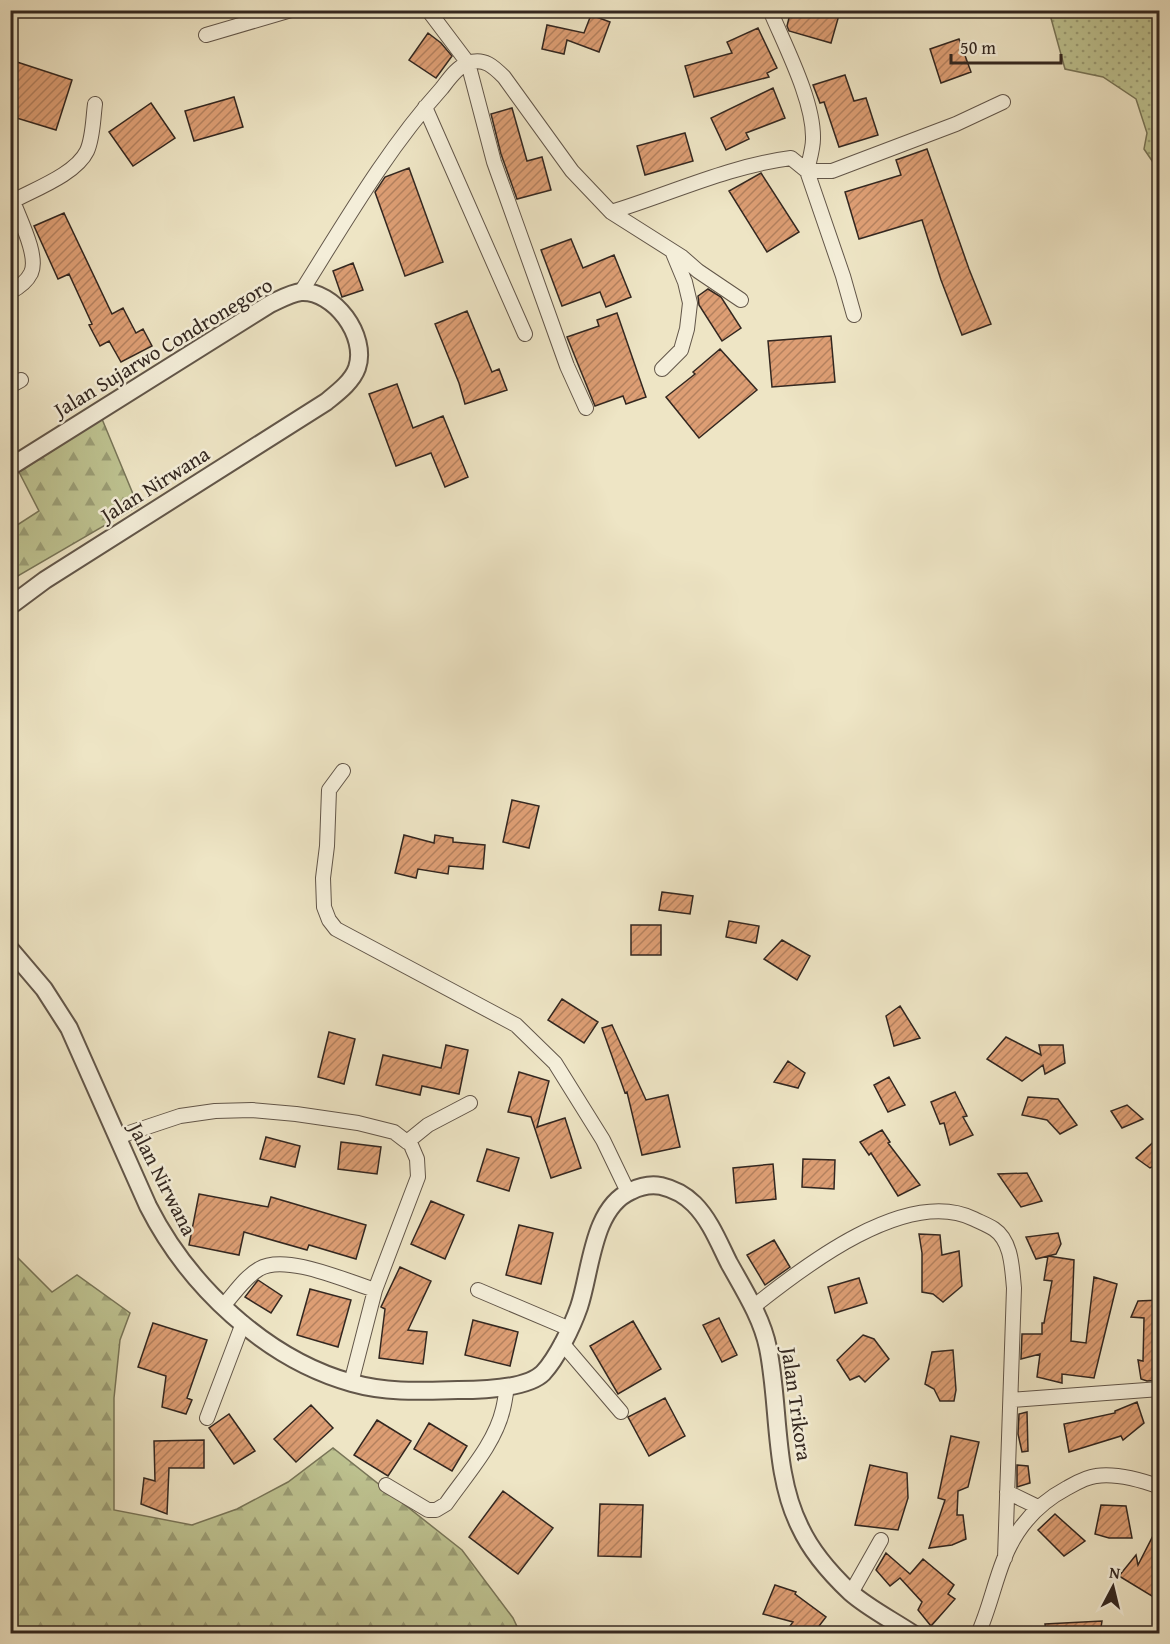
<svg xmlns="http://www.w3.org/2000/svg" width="1170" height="1644" font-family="'Gentium Book Plus',serif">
  <defs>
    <pattern id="grass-dots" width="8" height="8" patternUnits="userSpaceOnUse" patternTransform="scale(1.5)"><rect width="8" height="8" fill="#bec391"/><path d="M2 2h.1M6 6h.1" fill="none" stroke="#9b9e76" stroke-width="1.8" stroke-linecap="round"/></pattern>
    <pattern id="forest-firs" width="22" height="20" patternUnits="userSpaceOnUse" patternTransform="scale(1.5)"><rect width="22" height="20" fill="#bec391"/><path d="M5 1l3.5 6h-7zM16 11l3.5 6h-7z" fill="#9b9e76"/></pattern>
    <pattern id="building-hatch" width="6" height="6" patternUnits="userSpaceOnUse" patternTransform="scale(1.5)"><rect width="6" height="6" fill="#dd9e74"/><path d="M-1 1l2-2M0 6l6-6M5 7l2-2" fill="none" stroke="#b4815f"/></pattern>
  </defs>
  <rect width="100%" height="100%" fill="#eee5c5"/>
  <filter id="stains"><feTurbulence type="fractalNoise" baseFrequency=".00333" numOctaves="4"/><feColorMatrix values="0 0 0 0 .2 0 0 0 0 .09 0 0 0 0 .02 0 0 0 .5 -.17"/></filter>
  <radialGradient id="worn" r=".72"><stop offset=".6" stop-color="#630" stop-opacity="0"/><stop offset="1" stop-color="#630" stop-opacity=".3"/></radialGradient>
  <path fill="url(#grass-dots)" stroke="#787558" stroke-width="1.5" d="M1049 11H1159V171L1144 149 1147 133 1136 99 1103 77 1065 69Z"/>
  <path fill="url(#forest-firs)" stroke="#787558" stroke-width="1.5" d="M102 419 138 506 11 580V529L39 511 19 472Z
    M10 1250 52 1292 77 1275 130 1313 120 1340 114 1398V1510L192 1525 237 1509 288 1482 333 1448 462 1550 513 1618 520 1633H11Z"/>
  <path fill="url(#building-hatch)" stroke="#332720" stroke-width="1.5" d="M791 10H823L839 15 831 43 789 31 787 26Z
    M591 15 610 22 599 52 567 40 564 54 542 49 547 25 584 33Z
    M758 28 777 68 767 73 769 77 694 97 685 66 732 53 727 42Z
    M428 33 441 43 452 56 436 78 409 60Z
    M959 39 971 72 941 83 930 49Z
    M17 62 72 80 56 130 10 116V84Z
    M845 75 854 101 866 98 878 135 839 147 824 102 820 103 813 85Z
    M773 88 785 118 746 133 749 139 726 150 711 118Z
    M234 97 243 127 194 141 185 111Z
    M151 103 175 138 133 166 109 132Z
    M512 108 527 161 542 157 551 190 517 199 501 154 491 114Z
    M685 133 693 161 645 175 637 146Z
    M927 149 969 269 991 324 962 335 941 280 922 220 859 239 845 192 901 175 896 160Z
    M409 168 443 262 405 276 375 192 385 177Z
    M761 173 799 232 767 252 729 191Z
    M64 213 112 314 123 308 136 333 143 329 152 346 121 362 109 341 100 346 89 325 92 324 69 274 58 279 34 226Z
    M571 239 583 268 614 255 631 297 606 307 600 292 562 306 541 250Z
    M353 263 363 290 342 297 333 271Z
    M708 289 721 297 741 328 722 341 699 305 698 296Z
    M467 311 492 372 499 369 507 390 465 404 459 383 435 324Z
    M617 313 646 397 626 404 623 396 595 406 567 337 599 326 597 320Z
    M831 336 835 382 772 387 768 341Z
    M720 349 757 390 699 438 666 397 695 374 693 372Z
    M397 384 413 428 443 416 468 477 445 487 431 453 396 466 369 394Z
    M512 800 539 806 529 848 503 842Z
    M404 835 434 843 435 835 453 838V842L485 845 483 869 449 866 448 874 418 869 416 878 395 873Z
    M662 892 693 896 690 914 659 910Z
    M729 921 759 926 756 943 726 937Z
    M631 925H661V955H631Z
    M782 940 810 956 797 980 764 959Z
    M562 999 598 1022 584 1043 548 1020Z
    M900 1006 920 1038 894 1046 886 1016Z
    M612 1025 646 1100 668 1095 680 1147 642 1155 627 1092 625 1093 602 1028Z
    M329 1032 355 1039 344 1084 318 1077Z
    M1006 1037 1041 1055 1039 1045H1063L1065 1063 1045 1074 1043 1065 1022 1081 987 1059Z
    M446 1045 468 1050 459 1094 422 1086 420 1095 376 1085 383 1055 441 1068Z
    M788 1061 805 1073 798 1088 774 1082Z
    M519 1072 549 1081 537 1127 565 1118 581 1168 551 1178 531 1117 508 1112Z
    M889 1077 905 1105 888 1112 874 1085Z
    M955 1092 967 1116 963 1117 973 1135 950 1145 944 1123 940 1124 931 1102Z
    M1028 1097 1058 1099 1077 1125 1060 1134 1047 1120 1022 1115Z
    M1127 1105 1143 1119 1122 1128 1111 1111Z
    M882 1130 890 1142 888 1143 920 1185 898 1196 871 1153 869 1155 860 1142Z
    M1160 1136V1163L1150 1168 1136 1158Z
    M266 1137 300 1146 295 1167 260 1159Z
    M341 1142 381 1147 377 1174 338 1169Z
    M487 1149 519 1158 509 1191 477 1181Z
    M803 1159 835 1160 834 1189 802 1187Z
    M773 1164 776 1199 736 1203 733 1168Z
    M1027 1173 1042 1201 1021 1207 998 1174Z
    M199 1194 268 1207 271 1197 366 1225 356 1259 309 1245 307 1250 244 1232 239 1255 189 1245Z
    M431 1201 464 1215 445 1259 411 1244Z
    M519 1225 553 1233 541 1284 506 1275Z
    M1058 1233 1061 1244 1056 1254 1036 1259 1026 1237Z
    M919 1234 940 1235 942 1255 959 1251 962 1286 943 1302 933 1294 922 1292V1253Z
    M774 1240 790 1267 765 1285 747 1255Z
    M1048 1256 1074 1260 1071 1341 1086 1343 1094 1277 1117 1284 1094 1378 1062 1374V1383L1037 1377 1040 1354 1021 1359 1022 1334H1042V1323H1044L1052 1281 1044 1280Z
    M400 1267 431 1281 408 1330 427 1332 423 1364 379 1358 385 1309 381 1307Z
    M859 1278 867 1303 835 1313 828 1287Z
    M258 1280 282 1296 271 1313 245 1297Z
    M310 1289 351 1300 338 1347 297 1335Z
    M1160 1300V1380L1147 1381 1141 1379 1138 1360 1143 1361 1144 1318 1131 1317 1138 1301Z
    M719 1318 737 1355 722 1362 703 1325Z
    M473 1320 518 1332 510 1366 465 1355Z
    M633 1321 661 1369 618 1394 590 1346Z
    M153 1323 207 1340 187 1398 192 1400 186 1414 162 1407 166 1376 138 1367Z
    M863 1335 874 1339 889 1359 865 1382 859 1376 850 1380 837 1360Z
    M953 1350 956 1390 954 1401H940L934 1389 925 1384 932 1352Z
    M665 1398 685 1436 649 1456 628 1417Z
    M1137 1402 1144 1423 1123 1440 1121 1436 1069 1452 1064 1424 1115 1413V1411Z
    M311 1405 333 1428 296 1462 274 1439Z
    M1027 1412 1028 1451 1022 1452 1018 1434 1019 1414Z
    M229 1414 255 1451 234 1464 209 1428Z
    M377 1420 411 1441 388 1476 354 1455Z
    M429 1423 467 1446 452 1471 414 1449Z
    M951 1436 979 1442 968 1487 958 1491 957 1515H963L966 1539 952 1545 929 1548 945 1500 938 1498Z
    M204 1440V1468H169L167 1514 141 1504 144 1478 155 1481 154 1441Z
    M870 1465 907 1473 908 1498 898 1530 855 1525Z
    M1017 1465 1028 1466 1030 1483 1017 1487Z
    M503 1491 553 1528 518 1574 469 1537Z
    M600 1504 643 1505 641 1557 598 1556Z
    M1101 1505 1126 1506 1132 1538H1109L1095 1534Z
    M1055 1514 1085 1541 1064 1556 1038 1530Z
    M1160 1522V1601L1119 1576 1136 1555 1138 1565Z
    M886 1553 910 1574 923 1559 954 1585 948 1594 955 1599 931 1626 918 1610 922 1602 900 1578 890 1586 876 1570Z
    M775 1585 796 1592 795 1594 826 1617 813 1634H784L793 1622 763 1614Z
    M1102 1621 1100 1634H1046L1045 1624Z"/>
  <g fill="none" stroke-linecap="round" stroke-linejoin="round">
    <defs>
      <path id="minor" d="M428 10 468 63 494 162 567 366 586 408
        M770 10C785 46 814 101 813 139 813 149 809 161 807 171H832L956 124 1003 102
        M206 35 291 10
        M425 107 525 334
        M10 199 13 201C19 218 39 256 31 273 27 281 18 288 10 292
        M13 201C35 189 76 174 87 151 93 138 93 119 95 104
        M611 212C670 194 729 166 791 158L807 171 843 276 854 315
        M301 292C345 222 387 149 442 88 449 79 457 67 468 63 484 57 494 67 504 77L572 171 611 212 682 257 698 271 741 300
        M662 369 681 350 687 329 690 303 685 282 673 253
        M10 386 21 380
        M343 771 329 790 327 846 323 878 324 907 329 920 336 929 516 1025 555 1063 603 1140 628 1192
        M117 1137 180 1116 215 1111 252 1110 296 1114 358 1123 394 1132 411 1145 417 1159 418 1177 375 1290 351 1383
        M407 1142 428 1125 470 1103
        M478 1290 570 1329
        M223 1306C234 1294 245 1277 259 1269 285 1253 346 1281 375 1290
        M753 1307C803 1267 907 1186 974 1219 980 1222 988 1225 994 1229 1012 1241 1012 1269 1014 1288L1005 1558
        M562 1343 621 1412
        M1011 1400 1160 1389
        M207 1418 243 1323
        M386 1485 428 1510H436L446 1504C466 1475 495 1444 503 1409 505 1401 506 1393 507 1386
        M1007 1492 1038 1507
        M851 1593 881 1540
        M978 1634C989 1610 994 1584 1004 1559 1016 1528 1037 1504 1067 1488 1076 1483 1086 1477 1096 1476 1117 1473 1141 1480 1160 1487"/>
      <path id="tertiary" d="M10 467 270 304C279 300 291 293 301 292 334 290 368 336 357 368 352 382 337 393 326 402L45 580 10 606
        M10 949 44 989 69 1028 148 1206C188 1285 265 1359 352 1383 387 1393 422 1391 458 1390 480 1390 527 1389 543 1373 557 1358 572 1327 579 1307 591 1272 592 1208 631 1191 641 1186 650 1184 661 1186 674 1189 685 1195 694 1204 710 1220 719 1243 729 1263 744 1290 762 1318 768 1348 780 1407 773 1473 800 1527 811 1551 831 1574 850 1592 868 1608 892 1620 913 1634"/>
    </defs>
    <use href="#minor" stroke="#625649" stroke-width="16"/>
    <use href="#tertiary" stroke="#625649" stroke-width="20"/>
    <use href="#minor" stroke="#f4eed9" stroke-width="14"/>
    <use href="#tertiary" stroke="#f4eed9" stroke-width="16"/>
  </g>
  <g text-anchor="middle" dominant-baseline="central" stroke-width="5" stroke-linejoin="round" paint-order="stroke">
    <g font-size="21" fill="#332720" stroke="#f4eed9">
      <text transform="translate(163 347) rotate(-31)">Jalan Sujarwo Condronegoro</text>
      <text transform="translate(155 484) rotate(-32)">Jalan Nirwana</text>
      <text transform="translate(163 1179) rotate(63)">Jalan Nirwana</text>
      <text transform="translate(797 1404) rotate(82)">Jalan Trikora</text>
    </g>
  </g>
  <rect width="1170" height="1644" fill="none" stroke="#eee5c5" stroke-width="36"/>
  <rect x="12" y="12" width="1146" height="1620" fill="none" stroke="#332720" stroke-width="3"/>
  <rect x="18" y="18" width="1134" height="1608" fill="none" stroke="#332720" stroke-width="1.5"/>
  <g transform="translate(1113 1587) rotate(7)" stroke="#f4eed9" stroke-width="4.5" paint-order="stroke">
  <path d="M0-4.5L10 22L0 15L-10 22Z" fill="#332720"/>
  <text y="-9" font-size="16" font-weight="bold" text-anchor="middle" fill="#332720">N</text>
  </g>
  <path d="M951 54v9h110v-9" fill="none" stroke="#332720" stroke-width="3"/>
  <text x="960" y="54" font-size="18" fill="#332720" stroke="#f4eed9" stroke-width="4.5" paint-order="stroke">50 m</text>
  <rect width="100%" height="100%" filter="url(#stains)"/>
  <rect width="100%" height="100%" fill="url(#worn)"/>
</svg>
